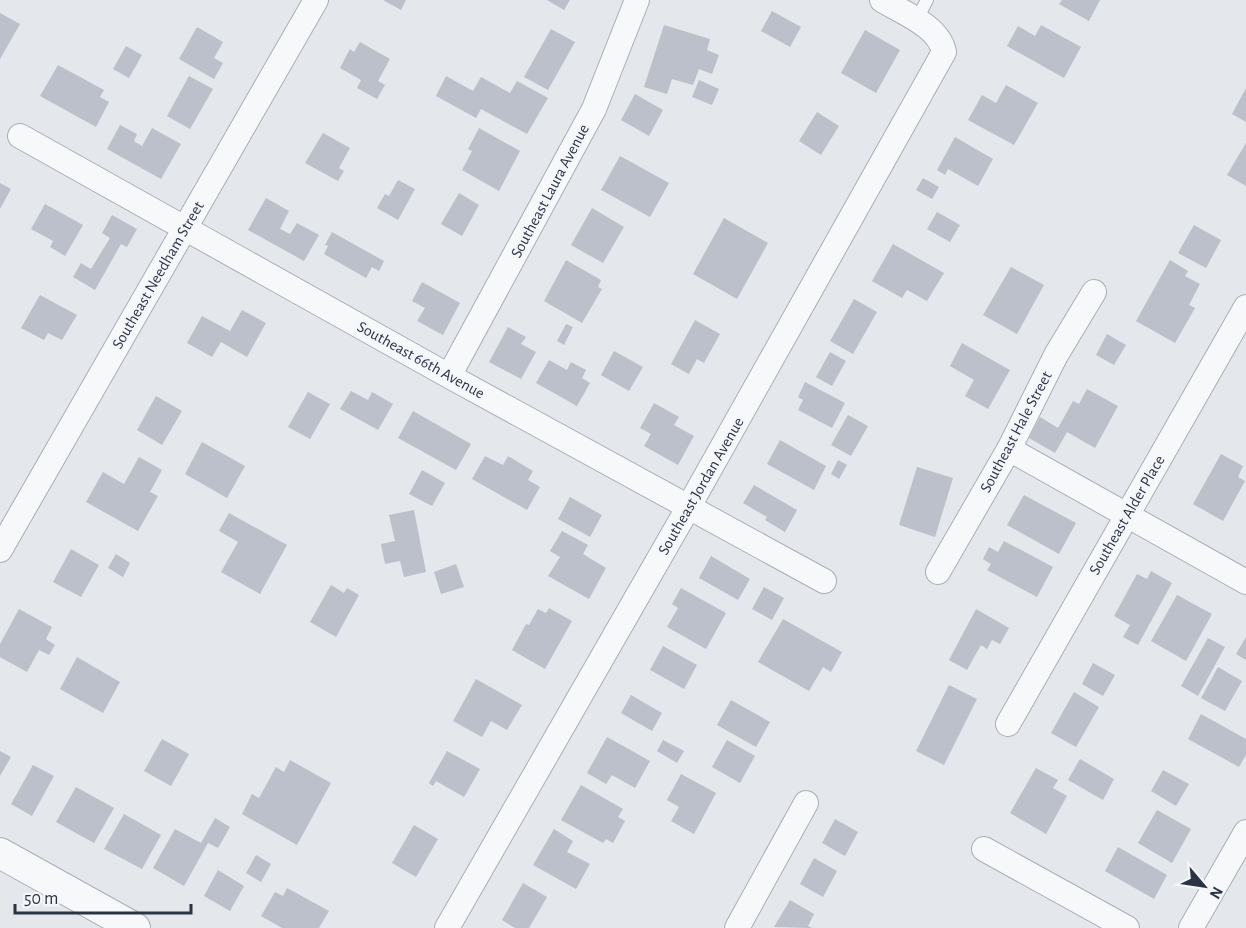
<svg xmlns="http://www.w3.org/2000/svg" width="1246" height="928" font-family="'Alegreya Sans',sans-serif">
  <rect width="100%" height="100%" fill="#e4e7ec"/>
  <path fill="#bbc0ca" d="M383 0H406L401 10Z
    M547 0H570L564 10Z
    M1062 0H1100L1089 21 1059 4Z
    M772 11 801 27 790 47 761 31Z
    M0 13 20 24 0 59Z
    M664 25 710 39 707 50 719 55 712 74 699 69 693 85 672 79 667 94 644 87Z
    M1041 25 1081 47 1064 78 1007 46 1018 26 1035 36Z
    M197 27 223 42 214 58 223 63 214 79 179 59Z
    M551 29 575 42 548 90 524 77Z
    M865 30 900 50 876 93 841 73Z
    M360 42 390 59 378 81 385 85 377 99 357 88 361 80 340 68 350 49 354 52Z
    M126 46 142 55 129 78 113 69Z
    M58 65 104 90 100 97 109 102 96 127 40 96Z
    M189 76 213 89 190 129 167 116Z
    M446 76 473 91 481 77 510 93 517 81 548 98 527 134 481 109 476 118 436 96Z
    M699 80 719 89 712 105 692 97Z
    M1006 85 1038 103 1014 145 968 120 982 95 996 103Z
    M1246 88V122L1232 114Z
    M635 94 663 110 649 136 621 120Z
    M817 112 839 126 821 155 799 141Z
    M120 125 137 134 134 141 142 146 152 128 181 144 161 179 107 149Z
    M479 128 520 151 499 191 462 170 472 151 468 149Z
    M323 133 350 148 339 168 344 171 338 181 305 163Z
    M955 137 993 159 978 186 948 169 945 175 937 170Z
    M1246 143V186L1227 175Z
    M620 156 669 183 650 217 601 190Z
    M923 178 939 187 932 199 916 190Z
    M398 180 415 189 398 220 377 208 385 194 389 196Z
    M0 183 11 189 0 209Z
    M459 193 479 205 462 236 441 224Z
    M266 198 289 211 280 229 290 234 297 223 319 235 304 261 248 230Z
    M45 204 83 225 65 256 50 247 53 241 31 229Z
    M592 208 624 227 603 263 571 245Z
    M937 212 960 225 950 242 927 229Z
    M112 215 137 229 127 247 121 244 95 290 73 277 81 263 91 269 94 264 110 238 102 233Z
    M724 218 768 243 737 299 693 274Z
    M1194 225 1221 240 1206 268 1178 253Z
    M332 232 384 261 379 271 372 267 366 278 324 254 328 246 325 245Z
    M893 244 944 273 927 301 907 290 902 298 872 281Z
    M566 260 601 280 598 287 602 289 582 323 544 301Z
    M1170 260 1188 271 1185 276 1200 284 1189 305 1195 308 1175 343 1136 321Z
    M1011 267 1044 285 1017 334 983 315Z
    M422 282 460 303 443 335 417 321 425 308 412 301Z
    M40 295 77 315 62 340 48 333 44 340 21 328Z
    M854 299 877 312 853 354 830 341Z
    M242 310 266 323 247 357 221 342 212 357 187 343 202 316 230 331Z
    M695 320 720 334 704 363 697 359 689 374 671 364Z
    M566 324 573 327 564 345 557 341Z
    M508 327 526 337 521 344 536 352 521 379 489 362Z
    M1107 334 1126 345 1114 365 1096 355Z
    M962 343 1010 370 988 409 965 396 974 380 950 366Z
    M614 351 643 367 629 391 601 375Z
    M830 352 846 361 832 386 816 377Z
    M549 360 567 370 571 362 586 370 582 378 590 383 577 406 536 383Z
    M805 382 845 403 832 428 798 410 803 400 798 397Z
    M1087 389 1118 406 1095 448 1067 432 1055 453 1029 438 1040 417 1058 428 1073 401 1079 404Z
    M351 391 368 400 372 392 393 404 378 430 340 409Z
    M308 392 330 404 310 439 288 427Z
    M156 396 182 411 162 445 137 430Z
    M654 403 679 417 674 425 694 436 678 465 644 446 651 434 640 428Z
    M413 411 471 444 456 470 398 438Z
    M848 415 868 426 851 456 831 445Z
    M780 440 826 466 814 490 767 464Z
    M202 442 245 466 227 498 185 474Z
    M1221 454 1243 466 1238 477 1245 481 1223 521 1193 504Z
    M485 456 503 465 508 456 533 471 528 480 540 487 527 510 472 479Z
    M139 457 162 470 150 492 158 496 138 531 86 502 103 472 124 484Z
    M838 460 847 465 839 479 831 474Z
    M917 467 953 478 935 537 899 525Z
    M422 470 445 483 432 506 409 494Z
    M754 485 797 510 785 532 765 520 767 517 743 503Z
    M1024 495 1076 523 1059 554 1007 525Z
    M570 497 602 515 590 537 558 519Z
    M414 510 426 572 404 577 400 561 385 564 381 544 395 541 389 515Z
    M229 513 287 545 260 594 221 572 238 542 219 531Z
    M562 531 588 545 583 554 606 568 589 599 548 576 560 557 550 551Z
    M1004 541 1053 567 1037 597 987 570 991 564 983 559 989 547 998 552Z
    M71 549 99 565 81 597 53 582Z
    M116 554 130 563 123 577 108 568Z
    M711 556 750 579 738 600 699 578Z
    M456 564 464 587 441 594 434 572Z
    M1151 571 1172 583 1138 645 1123 637 1130 625 1114 616 1137 574 1147 579Z
    M331 585 344 593 347 588 359 595 336 637 310 622Z
    M764 587 784 598 772 620 752 609Z
    M681 588 726 613 706 649 667 627 678 608 672 604Z
    M1177 595 1212 614 1186 661 1151 641Z
    M549 608 572 621 545 669 512 650 526 624 529 625 538 609 546 613Z
    M19 609 52 627 46 639 55 645 49 655 39 650 27 672 0 657V644Z
    M976 609 1009 628 1000 644 992 640 987 649 981 645 967 670 949 660Z
    M783 619 842 652 831 672 823 667 809 691 758 662Z
    M1246 637V660L1236 654Z
    M1208 638 1225 647 1198 696 1181 686Z
    M663 646 697 665 684 689 650 670Z
    M77 657 120 682 103 713 60 689Z
    M1093 663 1115 675 1103 696 1082 684Z
    M1218 667 1242 681 1225 711 1201 698Z
    M476 679 522 705 507 730 491 721 482 737 453 721Z
    M949 685 977 699 944 765 916 751Z
    M1074 692 1099 707 1076 747 1051 733Z
    M631 695 662 713 652 731 621 713Z
    M731 700 770 722 756 747 717 725Z
    M1201 714 1246 739V755L1239 767 1188 739Z
    M607 737 650 761 635 788 612 775 606 784 587 773Z
    M162 739 189 754 171 786 144 771Z
    M663 740 684 751 677 763 657 751Z
    M727 740 755 756 740 783 712 767Z
    M0 751 11 757 0 776Z
    M447 751 480 769 464 797 436 781 433 786 429 783Z
    M1080 759 1114 779 1103 800 1068 780Z
    M290 760 331 783 297 845 242 814 252 794 259 798 276 767 284 772Z
    M33 765 54 776 32 816 11 804Z
    M1036 768 1058 780 1053 788 1067 796 1046 834 1010 813Z
    M1163 770 1189 784 1176 806 1151 791Z
    M681 774 716 793 694 834 671 821 679 807 667 800Z
    M581 785 623 809 618 817 625 821 613 843 606 839 603 843 561 820Z
    M76 787 114 808 94 843 56 822Z
    M1157 810 1191 829 1172 863 1138 843Z
    M124 814 161 835 142 869 104 849Z
    M215 818 230 827 218 848 208 843 184 886 153 868 175 829 201 843Z
    M835 819 858 832 845 856 822 843Z
    M414 825 438 839 416 877 392 863Z
    M554 829 573 841 567 852 590 864 576 889 533 865Z
    M1118 847 1167 875 1154 899 1105 871Z
    M256 855 271 864 261 882 246 873Z
    M814 858 837 871 823 897 800 884Z
    M218 870 244 886 230 911 204 896Z
    M523 883 547 897 529 928H515L502 920Z
    M287 888 329 911 319 928H282L261 916 275 892 283 896Z
    M790 900 814 914 808 926 812 928 774 927Z"/>
  <g fill="none" stroke-linecap="round" stroke-linejoin="round">
    <defs>
      <path id="service" d="M916 21 927 0"/>
      <path id="minor" d="M20 136 449 376 824 581
        M449 376 594 109 637 0
        M1009 449 1246 582
        M0 550 316 0
        M938 572 1009 449 1056 355 1094 292
        M1008 724 1246 307
        M984 849 1127 928
        M447 928 688 508 944 52C939 26 903 13 882 0
        M737 928 806 803
        M1191 928 1246 832"/>
      <path id="tertiary" d="M0 853 135 928"/>
    </defs>
    <use href="#service" stroke="#a9aeb7" stroke-width="14"/>
    <use href="#minor" stroke="#a9aeb7" stroke-width="26"/>
    <use href="#tertiary" stroke="#a9aeb7" stroke-width="32"/>
    <use href="#service" stroke="#f7f8fa" stroke-width="12"/>
    <use href="#minor" stroke="#f7f8fa" stroke-width="24"/>
    <use href="#tertiary" stroke="#f7f8fa" stroke-width="30"/>
  </g>
  <g text-anchor="middle" dominant-baseline="central" stroke-width="4.5" stroke-linejoin="round" paint-order="stroke">
    <g font-size="16" fill="#2b3445" stroke="#f4f6f9">
      <text transform="translate(550 191) rotate(-62)">Southeast Laura Avenue</text>
      <text transform="translate(158 275) rotate(-60)">Southeast Needham Street</text>
      <text transform="translate(421 360) rotate(29)">Southeast 66th Avenue</text>
      <text transform="translate(1016 432) rotate(-62)">Southeast Hale Street</text>
      <text transform="translate(701 486) rotate(-60)">Southeast Jordan Avenue</text>
      <text transform="translate(1127 515) rotate(-60)">Southeast Alder Place</text>
    </g>
  </g>
  <g transform="translate(1204 886) rotate(119)" stroke="#f4f6f9" stroke-width="4.5" paint-order="stroke">
  <path d="M0-4.5L10 22L0 15L-10 22Z" fill="#2b3445"/>
  <text y="-9" font-size="16" font-weight="bold" text-anchor="middle" fill="#2b3445">N</text>
  </g>
  <path d="M15 904v9h176v-9" fill="none" stroke="#2b3445" stroke-width="3"/>
  <text x="24" y="904" font-size="18" fill="#2b3445" stroke="#f4f6f9" stroke-width="4.5" paint-order="stroke">50 m</text>
</svg>
